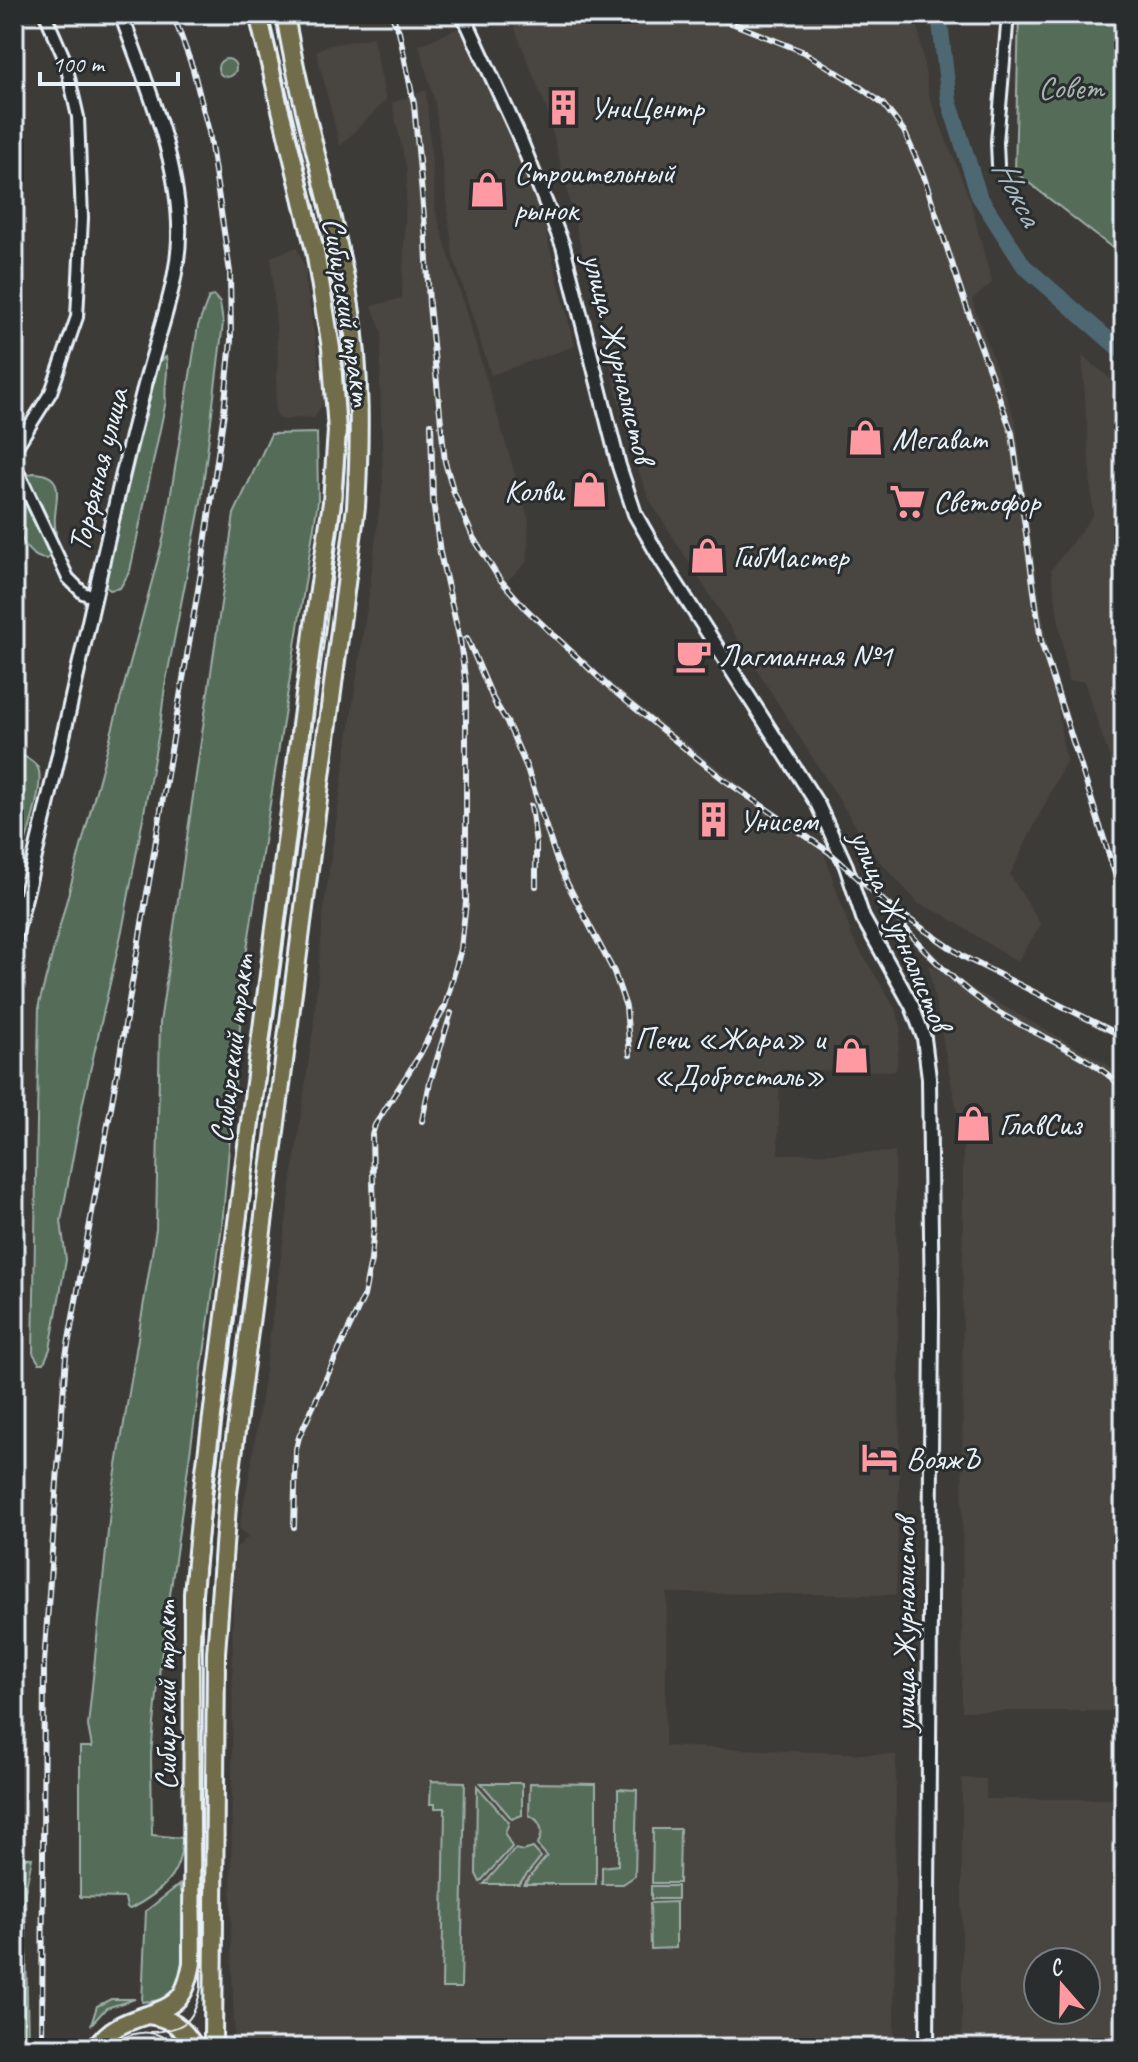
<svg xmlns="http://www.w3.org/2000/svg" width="1138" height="2062" font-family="Caveat,sans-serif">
  <rect width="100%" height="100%" fill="#3d3b38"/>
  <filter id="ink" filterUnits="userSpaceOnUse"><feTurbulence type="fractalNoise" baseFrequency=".0125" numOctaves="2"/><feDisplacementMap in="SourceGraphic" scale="16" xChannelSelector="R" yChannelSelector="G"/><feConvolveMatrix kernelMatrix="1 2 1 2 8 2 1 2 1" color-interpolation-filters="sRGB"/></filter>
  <g filter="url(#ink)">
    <path fill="#4a453f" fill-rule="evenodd" d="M509 14H916L929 96 970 200 992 283 972 300 1016 422 1032 549 1066 761 1010 875 1041 925 1017 962 944 915 919 904 874 855 649 499 631 450 547 110Z
      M461 27 508 127 543 221 575 346 491 375 453 256 435 103 419 45Z
      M373 37 386 100 340 146 316 51 326 46Z
      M426 90 436 213 529 520 527 562 502 586 544 631 823 850 853 939 895 1008 901 1025 896 1071 780 1070 778 1154 895 1152 900 1450 896 1595 667 1593 665 1746 896 1755 894 2048H235L231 1952 233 1588 236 1548 248 1537 239 1528 252 1461 313 1031 324 907 370 585 383 480 380 387 382 333 372 306 402 298 407 171 392 103Z
      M297 247 306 271 305 277 325 401 314 418 300 417 285 420 278 418 275 411 278 352 271 257Z
      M1082 355 1124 390V801L1084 681H1068L1051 570 1093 515Z
      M928 964 1107 1064 1124 1083V1711H962L963 1143Z
      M962 1778 986 1779V1799H1124V2048H962ZM1038 1962H1086V2010H1038Z"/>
    <path fill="#546c59" stroke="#9eaea8" stroke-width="2" d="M1019 14H1124V257L1015 172Z
      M218 68a9 9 0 1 1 18 0a9 9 0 1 1-18 0Z
      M214 296 220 303 223 323 201 502 165 686 160 726 123 926 83 1102 61 1221 66 1260 50 1349 44 1363H39L33 1353 39 1004 164 536 198 326 209 297Z
      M166 357C170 371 163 386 166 401L130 571 120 588 110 590 106 587 107 572 159 362Z
      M317 433 318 501 247 949 222 1226 160 1666 151 1753 152 1835 182 1838C182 1875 162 1892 130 1909L127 1908 125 1898 80 1897V1747H92L88 1726 111 1502 156 1229 160 1023 234 514 271 434Z
      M33 473C64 474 57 493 55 516 53 534 63 543 47 559 14 557 14 504 14 480Z
      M23 756C29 759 35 762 38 768 46 785 21 857 14 876V757Z
      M431 1781 465 1782 461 1988H442L445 1808H435V1804H430Z
      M481 1783H522V1815L512 1819Z
      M530 1783 596 1784V1884H524L547 1856 537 1845C545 1833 542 1821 529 1815Z
      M477 1786 509 1822 505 1834 512 1847 480 1882 476 1874Z
      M618 1789 637 1790 635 1876 623 1884H602V1867L618 1865Z
      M653 1829H680L679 1883H652Z
      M533 1848 541 1857 519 1884H484L515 1849 523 1851Z
      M14 1857 32 1858 25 1892 28 2048H17Z
      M180 1884V1890L185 1899C185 1924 191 1976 173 1994 165 2001 152 2001 142 2002L146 1911Z
      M651 1886H677V1899H651Z
      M676 1902V1948L651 1949 650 1903Z
      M111 1999H135L106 2008 91 2025 97 2006Z"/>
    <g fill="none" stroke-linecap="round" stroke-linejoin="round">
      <path stroke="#4e6773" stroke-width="16" d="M939 14 949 101 979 196 1024 266 1124 353"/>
      <defs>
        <path id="minor" d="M998 165 997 142 1008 14
          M14 451 51 392 77 317 82 218 78 117 65 60 45 14
          M14 463 68 578 83 593 93 597"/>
        <path id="tertiary" d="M463 14 518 134 563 246 619 466 635 514 660 558 818 805 846 866 863 918 912 1006 924 1038 929 1078 932 1312 927 2048
          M14 941C56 779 89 615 128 452 136 419 144 386 154 353 166 310 181 268 179 223 176 151 145 81 121 14"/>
        <path id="primary" d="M147 2015C170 2017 184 2028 195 2048
          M96 2048C118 2011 163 2021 182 1994 188 1985 190 1973 192 1963L193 1593 204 1479 315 617 332 502 337 431 331 348 315 251 258 14
          M213 2048 216 1653 228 1493 356 507C360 440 361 373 350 306 334 208 301 113 285 14"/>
      </defs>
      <use href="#minor" stroke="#e8f1f8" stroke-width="16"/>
      <use href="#tertiary" stroke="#e8f1f8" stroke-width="18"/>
      <use href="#primary" stroke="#e8f1f8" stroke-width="22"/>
      <use href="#minor" stroke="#2a2d2e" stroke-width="10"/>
      <use href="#tertiary" stroke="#2a2d2e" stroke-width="12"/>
      <use href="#primary" stroke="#716d4b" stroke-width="16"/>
      <path stroke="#e8f1f8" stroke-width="2" d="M151 2032C186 2030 195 2020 201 1987L199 1657 204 1571 243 1252 342 506 347 434 342 333 326 251 287 102 268 14
        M111 2048C130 2028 158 2027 176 2048
        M203 2048 204 2000"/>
      <defs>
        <path id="rail" d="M391 14 399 31 414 104 426 240 429 305 445 462 454 493 473 537 498 577 526 609 610 688 723 779 829 852 887 904 964 957 1124 1037
          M709 14 804 52 853 82 883 104 904 131 923 174 964 300 1012 433 1041 641 1124 902
          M467 638 497 708
          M492 697 507 722 527 768 556 858 566 881 614 972 626 1007 630 1055
          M531 806 536 843V886
          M899 920C924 952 963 991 998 1012 1041 1038 1088 1053 1124 1089
          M422 1121 430 1082 451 1013
          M294 1527 296 1449 299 1437 364 1296 371 1260 374 1225 372 1135 375 1125 419 1056 445 1006 461 949 466 902V686L460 640 440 553 433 501 431 424
          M42 2048 44 1663 66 1356 112 1102 201 572 224 412 231 340 230 272 209 132 193 69 173 14"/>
      </defs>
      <use href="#rail" stroke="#e8f1f8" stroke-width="6"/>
      <use href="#rail" stroke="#2a2d2e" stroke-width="3" stroke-dasharray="9" stroke-linecap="butt"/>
    </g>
  </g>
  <defs>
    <symbol id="building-bare" viewBox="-9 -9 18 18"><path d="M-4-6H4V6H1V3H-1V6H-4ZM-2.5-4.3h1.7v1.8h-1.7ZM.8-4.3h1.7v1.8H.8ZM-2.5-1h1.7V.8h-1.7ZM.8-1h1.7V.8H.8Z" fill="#ff9aa2" stroke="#2a2d2e" stroke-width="2.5" paint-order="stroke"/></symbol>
    <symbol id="shop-bare" viewBox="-9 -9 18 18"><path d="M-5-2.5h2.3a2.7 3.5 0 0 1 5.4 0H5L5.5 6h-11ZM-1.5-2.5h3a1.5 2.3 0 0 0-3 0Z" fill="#ff9aa2" stroke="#2a2d2e" stroke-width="2.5" paint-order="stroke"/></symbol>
    <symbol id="supermarket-bare" viewBox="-9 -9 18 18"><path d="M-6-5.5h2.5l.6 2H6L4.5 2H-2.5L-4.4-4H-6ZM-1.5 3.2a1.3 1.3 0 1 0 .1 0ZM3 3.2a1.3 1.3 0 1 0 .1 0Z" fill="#ff9aa2" stroke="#2a2d2e" stroke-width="2.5" paint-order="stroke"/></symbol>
    <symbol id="cafe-bare" viewBox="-9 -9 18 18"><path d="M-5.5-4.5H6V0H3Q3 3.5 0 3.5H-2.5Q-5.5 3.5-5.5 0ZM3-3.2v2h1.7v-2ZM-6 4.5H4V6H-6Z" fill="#ff9aa2" stroke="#2a2d2e" stroke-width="2.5" paint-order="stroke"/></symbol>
    <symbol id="hotel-bare" viewBox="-9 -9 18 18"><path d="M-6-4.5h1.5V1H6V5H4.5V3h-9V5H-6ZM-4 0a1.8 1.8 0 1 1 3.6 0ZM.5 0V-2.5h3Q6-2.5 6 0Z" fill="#ff9aa2" stroke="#2a2d2e" stroke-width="2.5" paint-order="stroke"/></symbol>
  </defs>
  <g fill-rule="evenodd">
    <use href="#building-bare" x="538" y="82" width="51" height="51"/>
    <use href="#shop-bare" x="462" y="164" width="51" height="51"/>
    <use href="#shop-bare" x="840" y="412" width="51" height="51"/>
    <use href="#shop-bare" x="564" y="464" width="51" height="51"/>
    <use href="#supermarket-bare" x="882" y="476" width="51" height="51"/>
    <use href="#shop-bare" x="682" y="530" width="51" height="51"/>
    <use href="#cafe-bare" x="668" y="630" width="51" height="51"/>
    <use href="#building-bare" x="688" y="794" width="51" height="51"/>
    <use href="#shop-bare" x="826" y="1030" width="51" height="51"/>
    <use href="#shop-bare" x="948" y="1098" width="51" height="51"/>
    <use href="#hotel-bare" x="854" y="1432" width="51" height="51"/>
  </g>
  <g text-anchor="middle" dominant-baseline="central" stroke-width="6" stroke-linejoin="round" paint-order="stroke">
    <g font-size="32" fill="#a5b5b0" stroke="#2a2d2e">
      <text x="1071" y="87">Совет</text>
    </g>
    <g font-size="32" fill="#e8f1f8" stroke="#2a2d2e" text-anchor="start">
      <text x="590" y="107">УниЦентр</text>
      <text x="514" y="172">Строительный<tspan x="514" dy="37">рынок</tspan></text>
      <text x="892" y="438">Мегават</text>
      <text x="564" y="490" text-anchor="end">Колви</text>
      <text x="933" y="501">Светофор</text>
      <text x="733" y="556">ГибМастер</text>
      <text x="719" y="655">Лагманная №1</text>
      <text x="739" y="820">Унисем</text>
      <text x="825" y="1038" text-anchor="end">Печи «Жара» и<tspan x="825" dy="37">«Добросталь»</tspan></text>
      <text x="999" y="1124">ГлавСиз</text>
      <text x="906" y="1458">ВояжЪ</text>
    </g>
    <g font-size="32" fill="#e8f1f8" stroke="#2a2d2e">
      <text transform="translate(348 311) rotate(81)">Сибирский тракт</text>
      <text transform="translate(619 358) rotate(76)">улица Журналистов</text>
      <text transform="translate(98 470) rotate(-76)">Торфяная улица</text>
      <text transform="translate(901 930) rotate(67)">улица Журналистов</text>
      <text transform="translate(232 1049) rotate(-83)">Сибирский тракт</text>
      <text transform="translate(904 1625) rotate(-90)">улица Журналистов</text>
      <text transform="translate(165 1696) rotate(-90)">Сибирский тракт</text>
    </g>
    <g font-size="34" font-style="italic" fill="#aabac3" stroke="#2a2d2e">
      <text transform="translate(1018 192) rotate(63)">Нокса</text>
    </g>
  </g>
  <rect width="1138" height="2062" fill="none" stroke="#2a2d2e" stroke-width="48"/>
  <rect x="24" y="24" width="1090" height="2014" fill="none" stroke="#e8f1f8" stroke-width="3" filter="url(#ink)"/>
  <g transform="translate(1062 1986) rotate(340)"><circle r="38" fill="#2a2d2e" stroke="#767b7f" stroke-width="2"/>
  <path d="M0-6L14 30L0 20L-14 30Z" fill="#ff9aa2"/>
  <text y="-12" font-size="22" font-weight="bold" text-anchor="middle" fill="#e8f1f8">С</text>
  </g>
  <path d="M40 72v12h138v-12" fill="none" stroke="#e8f1f8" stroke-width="4"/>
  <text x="52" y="72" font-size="24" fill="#e8f1f8" stroke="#2a2d2e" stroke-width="6" paint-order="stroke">100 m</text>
</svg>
